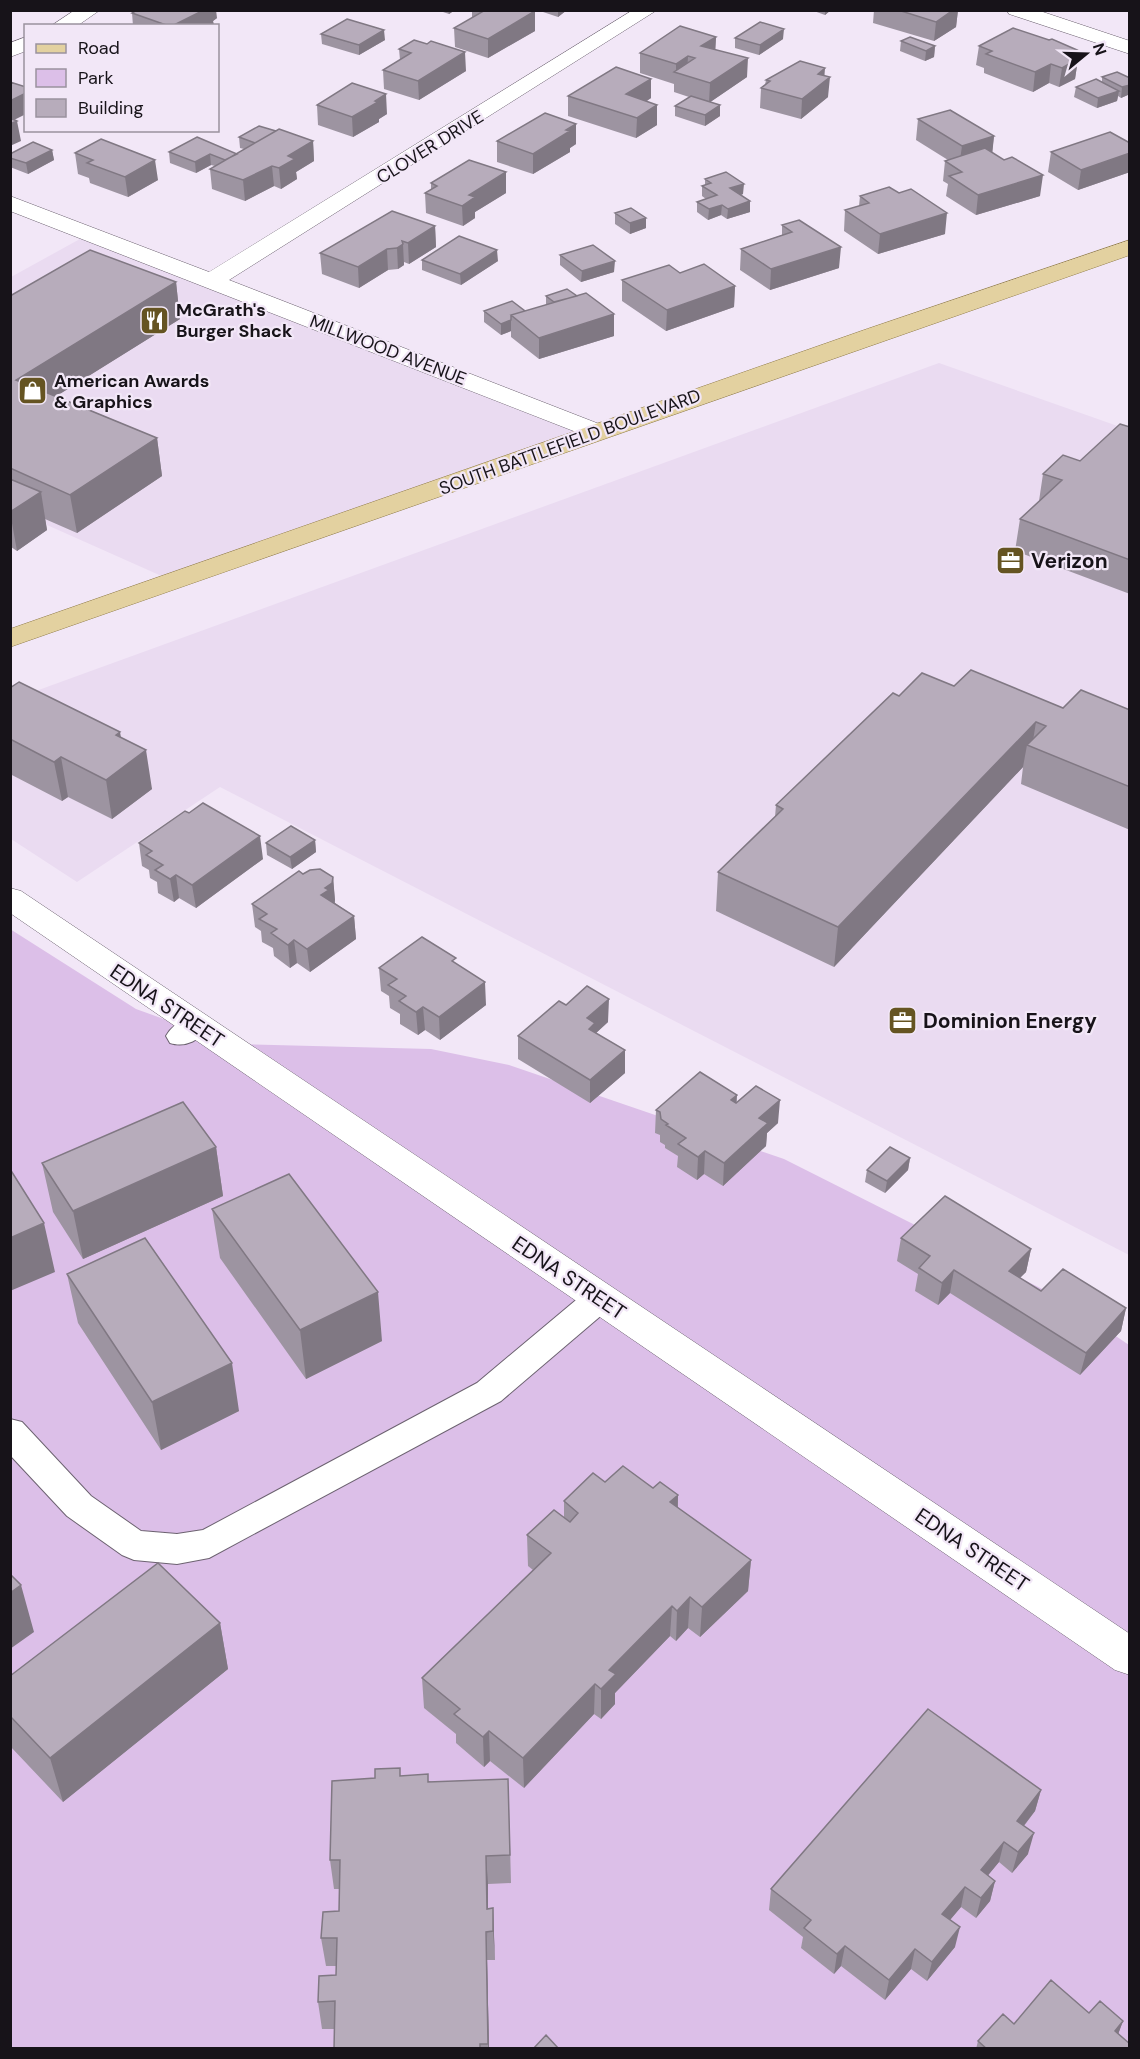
<svg xmlns="http://www.w3.org/2000/svg" width="1140" height="2059" font-family="'DM Sans',sans-serif">
  <rect width="100%" height="100%" fill="#f2e7f7"/>
  <path fill="#eadbf1" d="M89 234 598 432 175 582 11 509V277Z
    M939 363 1129 430V1255L220 787 77 882 11 839V700Z"/>
  <path fill="#dcbfe8" d="M10 929 136 1009 233 1044 431 1049 509 1065 784 1159 1058 1297 1129 1345V2048H11Z"/>
  <g fill="none" stroke-linecap="round" stroke-linejoin="round">
    <defs>
      <path id="lane" d="M195 1015 205 1018 209 1025C201 1040 186 1048 170 1043L166 1036C172 1025 183 1019 195 1015Z
        M599 1287 610 1290 615 1299 610 1308 501 1401 209 1558 177 1564 134 1560 122 1555 67 1516 10 1455V1419L22 1422 91 1496 141 1531 177 1534 203 1530 477 1383 588 1290Z"/>
      <path id="street" d="M75 10H100L77 26H51Z
        M633 10H657L229 280 607 427 611 432 607 437 598 440 589 437 10 211V196L209 272Z
        M1007 10H1037L1130 41V54L1009 14Z
        M26 37V51L10 57V43Z
        M10 888 21 891 1130 1634V1675L1115 1670 10 913Z"/>
      <path id="primary" d="M1130 240V255L10 647V629L867 329Z"/>
    </defs>
    <use href="#lane" stroke="#6c6270" stroke-width="2"/>
    <use href="#street" stroke="#6c6270" stroke-width="1"/>
    <use href="#primary" stroke="#8f7b47" stroke-width="1"/>
    <use href="#lane" fill="#fff" fill-rule="evenodd"/>
    <use href="#street" fill="#fff" fill-rule="evenodd"/>
    <use href="#primary" fill="#e3d1a0" fill-rule="evenodd"/>
  </g>
  <path fill="#9d94a1" d="M437 10H455L449 14Z
    M472 10H532L535 31 488 58 455 47 454 28 472 18Z
    M537 10H567L558 17Z
    M811 10H831L825 15Z
    M874 10H958L956 27 934 41 873 23Z
    M132 13 217 18 213 21 214 26H133Z
    M321 34 385 40 359 55 322 44Z
    M716 37 715 50 747 77 710 102 720 105V116L705 126 675 116V106L689 97 674 92V84L640 73V53Z
    M735 38 783 39 759 55 735 48Z
    M901 41 935 46 934 57 925 61 900 51Z
    M979 46 1077 50 1076 59H1078L1075 79 1059 87 1049 83 1033 92 984 73V68L976 65Z
    M399 49 466 71 419 100 384 89 383 70 400 60Z
    M825 76 828 97 801 119 760 108 761 88 765 85 766 80Z
    M1102 77 1130 78V94L1121 98 1118 96 1117 101 1097 108 1074 97 1076 87 1102 82Z
    M651 79V98L647 101 657 125 636 138 568 116V96Z
    M317 105 387 114 379 119V122L353 137 318 125Z
    M918 119 994 136 992 152 1040 196 976 215 946 196 948 184 943 181 945 161 948 160 916 140Z
    M576 124V144L570 148V152L533 174 497 162V141Z
    M276 131 313 141 314 161 296 172 297 179 281 189 274 186 245 201 212 189 210 169 215 166 211 165 196 173 170 163 169 152 237 154 244 149 240 148 239 137Z
    M1130 143V172L1078 190 1048 172 1051 152Z
    M52 150 54 160 28 174 10 167V154Z
    M75 153 158 180 128 197 90 183 89 178 78 174Z
    M705 179 743 194 741 195 750 201V212L727 219 721 215 708 220 697 212V202L706 199 702 196V186L705 185Z
    M431 183 506 193 475 212V218L463 226 426 213 425 193 431 189Z
    M860 196 945 234 878 254 844 231 845 210 859 206Z
    M615 213 646 218V228L630 234 615 224Z
    M799 220 839 268 770 290 740 270 741 249 782 235V225Z
    M435 226 436 247 409 264 404 262V265L398 269 388 270 359 288 322 274 320 253Z
    M560 255 614 272 581 282 560 265Z
    M422 260 498 261 461 285 422 270Z
    M680 273 735 286 734 307 666 331 622 301V280Z
    M176 282 180 319 56 396 157 438 162 476 77 533 45 519 47 530 17 551 11 547 10 296Z
    M546 296H577L614 314V336L539 359 511 337V331L501 335 484 322V311H525L546 305Z
    M1130 427V594L1015 551 1020 519 1039 501 1043 474 1080 461Z
    M954 686 1063 708 1130 710V830L1021 784 1023 767 834 967 716 911 718 872 775 817 776 805 899 696Z
    M10 688 121 738 152 789 112 819 68 797 62 801 10 774Z
    M315 840 316 852 292 869 267 855 266 843Z
    M139 843 263 859 196 908 179 898 174 902 158 893 157 882 150 878 149 870 142 866Z
    M333 877 335 903 354 916 356 939 310 972 297 963 290 968 274 956 273 948 262 942 261 931 255 927 252 904Z
    M456 964 486 1005 440 1040 425 1030 418 1035 400 1024V1014L390 1008 389 996 381 991 379 968Z
    M566 1005 608 1022 596 1033 625 1073 590 1103 518 1059V1036Z
    M737 1103 778 1123 767 1133 766 1146 723 1186 704 1174 697 1180 677 1167 678 1156 665 1148V1145L660 1142V1135L655 1133 656 1110Z
    M216 1147 223 1196 83 1259 53 1212 42 1163Z
    M910 1158 908 1170 885 1193 865 1182 867 1170Z
    M212 1209 382 1341 306 1379 220 1258Z
    M901 1238 1031 1249 1026 1272 1020 1278 1041 1291 1126 1308 1121 1331 1080 1375 950 1293 938 1305 915 1291 918 1274 897 1261Z
    M67 1274 239 1411 161 1450 78 1323Z
    M605 1482 653 1488 678 1495V1508L751 1560 748 1591 700 1637 688 1628 676 1641 670 1636 615 1693V1704L601 1719 594 1714 524 1788 490 1761 484 1767 456 1743V1734L424 1708 422 1678 533 1570 528 1566 527 1535 564 1517V1501Z
    M220 1623 228 1669 63 1802 10 1746V1676Z
    M400 1768V1776L429 1781 509 1808 511 1883 488 1884V1909L493 1908 495 1960H487L489 2049H334V2029H322L318 2002 336 1975V1966H326L321 1938 339 1911V1889H334L330 1860 375 1778Z
    M1041 1790 1035 1811 1024 1826 1028 1854 1012 1873 999 1862 988 1875 995 1881 990 1901 976 1918 961 1907 950 1920 955 1947 927 1981 911 1969 885 2000 841 1966 834 1974 801 1948 803 1937 769 1910 771 1889Z
    M1089 2013 1123 2021 1118 2034 1130 2049H976L978 2041 1014 2024Z"/>
  <path fill="#807883" d="M204 10H216L217 18 213 21 214 26H172Z
    M448 10H455L449 14Z
    M558 10H567L558 17Z
    M825 10H831L825 15Z
    M953 10H958L956 27 934 41 936 22Z
    M535 11V31L488 58V39Z
    M784 29 783 39 759 55 760 45Z
    M384 30 385 40 359 55V45Z
    M716 37 715 57 701 46Z
    M935 46 934 57 925 61 926 51Z
    M1077 50 1076 60 1078 59 1075 79 1059 87 1062 68 1068 56Z
    M465 52 466 71 419 100 418 81Z
    M688 56 687 75 676 73V64Z
    M748 58 747 77 709 103 710 83Z
    M1051 64 1049 83 1033 92 1035 72Z
    M825 68 824 82 830 77 828 97 801 119 802 99 818 74Z
    M651 79V98L625 114 626 94Z
    M1130 85V94L1121 98 1122 87Z
    M1119 91 1117 101 1097 108 1098 98Z
    M26 93V114L10 122V101Z
    M386 94 387 114 379 119V122L353 137 352 117 375 101Z
    M657 105V125L636 138 637 118Z
    M720 105V116L705 126V115Z
    M17 121 21 141 10 146V124Z
    M576 124V144L570 148V152L533 174V154Z
    M994 136 992 156 959 167 962 146Z
    M313 141 314 161 296 172 297 179 281 189 279 168 288 156Z
    M52 150 54 160 28 174 26 163Z
    M1130 153V172L1078 190 1081 170Z
    M210 154 211 165 196 173 195 162Z
    M155 160 158 180 128 197 125 177Z
    M272 166 274 186 245 201 243 180Z
    M506 172V193L475 212V218L463 226 462 206 469 195Z
    M1043 175 1040 196 976 215 978 195Z
    M744 184 743 194 729 199 730 188Z
    M750 201V212L727 219 728 209Z
    M722 205 721 215 708 220 709 209Z
    M947 213 945 234 878 254 880 234Z
    M646 218V228L630 234V223Z
    M435 226 436 247 409 264 408 243Z
    M403 244 404 265 398 269 397 248Z
    M841 247 839 268 770 290 771 269Z
    M387 249 388 270 359 288 358 267Z
    M497 250 498 261 461 285 460 274Z
    M615 261 614 272 581 282 582 271Z
    M176 282 180 319 23 417 16 380Z
    M735 286 734 307 666 331 667 310Z
    M614 314V336L539 359V338Z
    M511 320V331L501 335V324Z
    M157 438 162 476 77 533 70 495Z
    M41 492 47 530 17 551 10 512Z
    M1036 722 1032 747 1027 745 1023 767 834 967 838 927Z
    M120 732 126 765 146 750 152 789 112 819 106 780 116 735Z
    M61 757 68 797 62 801 54 762Z
    M260 836 263 859 196 908 192 885Z
    M315 840 316 852 292 869 290 857Z
    M176 875 179 898 174 902 170 879Z
    M333 877 335 900 334 906 321 895Z
    M354 916 356 939 310 972 307 949Z
    M294 940 297 963 290 968 288 945Z
    M485 982 486 1005 440 1040 439 1017Z
    M609 999 608 1022 595 1034 588 1052 587 1018Z
    M423 1007 425 1030 418 1035 416 1012Z
    M625 1050V1073L590 1103V1080Z
    M737 1095 736 1118 731 1100Z
    M780 1100 778 1123 767 1133 766 1146 723 1186 724 1163 759 1118Z
    M216 1147 223 1196 83 1259 73 1211Z
    M705 1151 704 1174 697 1180 698 1157Z
    M910 1158 908 1170 885 1193 887 1181Z
    M44 1223 55 1272 10 1291V1238Z
    M1031 1249 1026 1272 1004 1293 1009 1271Z
    M954 1270 950 1293 938 1305 942 1283Z
    M378 1292 382 1341 306 1379 300 1330Z
    M1126 1308 1121 1331 1080 1375 1086 1353Z
    M232 1363 239 1411 161 1450 152 1402Z
    M678 1495 677 1526 670 1502Z
    M751 1560 748 1591 700 1637 702 1607Z
    M21 1585 34 1632 10 1649V1593Z
    M690 1597 688 1628 676 1641 677 1611Z
    M672 1606 670 1636 615 1693V1704L601 1719V1689L609 1670Z
    M220 1623 228 1669 63 1802 50 1758Z
    M595 1684 594 1714 524 1788 523 1758Z
    M489 1731 490 1761 484 1767 483 1737Z
    M1041 1790 1035 1811 1011 1842 1017 1821Z
    M1034 1833 1028 1854 1012 1873 1018 1852Z
    M1004 1842 999 1862 976 1890 981 1870Z
    M486 1856 488 1884V1938L487 1909Z
    M995 1881 990 1901 976 1918 981 1898Z
    M965 1887 961 1907 938 1934 942 1914Z
    M493 1908 494 1937 495 1960 493 1931Z
    M960 1927 955 1947 927 1981 932 1962Z
    M486 1932 487 1960 489 2049H488V2044Z
    M845 1946 841 1966 834 1974 837 1954Z
    M915 1949 911 1969 885 2000 889 1980Z
    M1123 2021 1116 2040 1115 2031Z"/>
  <path fill="#b7acbb" stroke="#807883" stroke-width="1.5" d="M137 10H204L172 26H169L132 13Z
    M476 10H532L535 11 488 39 454 28 482 12Z
    M898 10H953L936 22Z
    M347 19 384 30 359 45 321 34Z
    M760 22 784 29 760 45 735 38Z
    M680 26 716 37 701 46 748 58 710 83 674 72 695 58 688 56 676 64 640 53Z
    M1013 28 1049 40 1052 39 1077 50 1068 56 1078 59 1062 68 1051 64 1035 72 986 54 992 51 979 46Z
    M910 37 935 46 926 51 901 41Z
    M414 40 427 44 431 41 465 52 418 81 383 70 411 53 399 49Z
    M800 61 825 68 818 74 830 77 802 99 761 88 770 81 766 80Z
    M616 67 651 79 626 94 657 105 637 118 568 96Z
    M1117 72 1130 78V85L1122 87 1102 77Z
    M1096 79 1119 91 1098 98 1076 87Z
    M10 82 26 87V93L10 101Z
    M352 83 386 94 375 101 378 102 352 117 317 105Z
    M691 96 720 105 705 115 675 106Z
    M950 110 994 136 962 146 918 119Z
    M545 113 576 124 566 130 570 131 533 154 497 141Z
    M10 118 17 121 10 124Z
    M259 126 276 131 255 143 239 137Z
    M279 129 313 141 288 156 295 159 279 168 272 166 243 180 210 169Z
    M1110 132 1130 143V153L1081 170 1051 152Z
    M197 137 237 154 225 160 210 154 195 162 169 152Z
    M101 139 155 160 125 177 87 163 93 160 75 153Z
    M33 142 52 150 26 163 10 158V154Z
    M985 148 1004 160 1012 157 1043 175 978 195 949 176 962 172 945 161Z
    M469 160 506 172 469 195 475 197 462 206 425 193 437 186 431 183Z
    M726 172 744 184 730 188 750 201 728 209 722 205 709 209 697 202 717 195 702 186 711 183 705 179Z
    M889 187 899 193 911 189 947 213 880 234 845 210 869 203 860 196Z
    M631 208 646 218 630 223 615 213Z
    M392 211 435 226 408 243 402 241 403 244 397 248 387 249 358 267 320 253Z
    M799 220 841 247 771 269 741 249 792 232 782 225Z
    M459 236 497 250 460 274 422 260Z
    M593 245 615 261 582 271 560 255Z
    M90 250 176 282 16 380 157 438 70 495 10 468V296Z
    M704 264 735 286 667 310 622 280 669 265 680 273Z
    M567 289 577 296 554 302 546 296Z
    M586 293 614 314 539 338 511 315Z
    M512 301 525 311 511 315V320L501 324 484 311Z
    M1120 424 1130 427V560L1020 519 1062 480 1043 474 1063 455 1080 461Z
    M10 479 41 492 10 512Z
    M971 670 1063 708 1081 690 1130 710V787L1027 745 1046 726 1036 722 838 927 718 872 783 809 776 805 893 693 899 696 922 673 954 686Z
    M19 682 120 732 116 735 146 750 106 780 61 757 54 762 10 739V688Z
    M203 803 260 836 192 885 176 875 170 879 155 870 163 865 146 855 152 851 139 843 185 811 189 813Z
    M291 826 315 840 290 857 266 843Z
    M320 869 333 877 332 883 325 888 329 890 321 895 354 916 307 949 294 940 288 945 271 933 277 929 259 919 267 914 252 904 299 871 303 874 310 870Z
    M422 937 456 958 452 961 485 982 439 1017 423 1007 416 1012 399 1001 406 996 388 985 397 979 379 968Z
    M587 986 609 999 587 1018 595 1023 589 1029 625 1050 590 1080 518 1036 559 1001 566 1005Z
    M700 1072 737 1095 731 1100 736 1103 756 1086 780 1100 759 1118 768 1123 724 1163 705 1151 698 1157 678 1144 686 1138 666 1125 668 1124 661 1119 660 1112 656 1110Z
    M183 1102 216 1147 73 1211 42 1163Z
    M890 1147 910 1158 887 1181 867 1170Z
    M10 1169 44 1223 10 1238Z
    M289 1174 378 1292 300 1330 212 1209Z
    M945 1196 1031 1249 1009 1271 1041 1291 1063 1269 1126 1308 1086 1353 954 1270 942 1283 919 1268 930 1256 901 1238Z
    M145 1238 232 1363 152 1402 67 1274Z
    M623 1466 653 1488 660 1482 678 1495 670 1502 751 1560 702 1607 690 1597 677 1611 672 1606 609 1670 616 1674 601 1689 595 1684 523 1758 489 1731 483 1737 454 1714 460 1709 422 1678 551 1553 527 1535 554 1510 570 1522 578 1513 564 1501 593 1473 605 1482Z
    M158 1563 220 1623 50 1758 10 1716V1676Z
    M10 1574 21 1585 10 1593Z
    M928 1709 1041 1790 1017 1821 1034 1833 1018 1852 1004 1842 981 1870 995 1881 981 1898 965 1887 942 1914 960 1927 932 1962 915 1949 889 1980 845 1946 837 1954 804 1928 811 1920 771 1889Z
    M400 1768V1776L428 1774V1782L508 1779 510 1855 486 1856 487 1909 493 1908V1931L486 1932 488 2044H480V2049H334L335 2001 318 2002 319 1976 336 1975 337 1938H321L323 1912 339 1911 340 1860H330L332 1781 375 1778V1769Z
    M1051 1980 1089 2013 1100 2001 1123 2021 1115 2031 1130 2044V2049H987L978 2041 1003 2014 1014 2024Z
    M546 2035 559 2049H533Z"/>
  <defs>
    <symbol id="restaurant-square" viewBox="-11 -11 22 22"><rect x="-9" y="-9" width="18" height="18" rx="4" fill="#655422" stroke="#f2e7f7"/><path d="M-5-6h1v4h1v-4h1v4h1v-4h1v5L-1.5 .5V6h-2V.5L-5-1ZM5-6V6H3V1.5H1.5Q1.5-4 5-6Z" fill="#fff"/></symbol>
    <symbol id="shop-square" viewBox="-11 -11 22 22"><rect x="-9" y="-9" width="18" height="18" rx="4" fill="#655422" stroke="#f2e7f7"/><path d="M-5-2.5h2.3a2.7 3.5 0 0 1 5.4 0H5L5.5 6h-11ZM-1.5-2.5h3a1.5 2.3 0 0 0-3 0Z" fill="#fff"/></symbol>
    <symbol id="office-square" viewBox="-11 -11 22 22"><rect x="-9" y="-9" width="18" height="18" rx="4" fill="#655422" stroke="#f2e7f7"/><path d="M-6-3h4V-5.5h4V-3h4V5H-6ZM-1-4.5V-3h2v-1.5ZM-6 0V1H6V0Z" fill="#fff"/></symbol>
  </defs>
  <g fill-rule="evenodd">
    <use href="#restaurant-square" x="138" y="304" width="33" height="33"/>
    <use href="#shop-square" x="16" y="374" width="33" height="33"/>
    <use href="#office-square" x="994" y="544" width="33" height="33"/>
    <use href="#office-square" x="886" y="1004" width="33" height="33"/>
  </g>
  <g text-anchor="middle" dominant-baseline="central" stroke-width="4.5" stroke-linejoin="round" paint-order="stroke">
    <g font-size="18" fill="#171319" stroke="#f2e7f7">
      <text transform="translate(430 147) rotate(-32)">CLOVER DRIVE</text>
      <text transform="translate(388 350) rotate(21)">MILLWOOD AVENUE</text>
      <text transform="translate(570 442) rotate(-20)">SOUTH BATTLEFIELD BOULEVARD</text>
    </g>
    <g font-size="18" font-weight="bold" fill="#171319" stroke="#f2e7f7" text-anchor="start">
      <text x="176" y="310">McGrath's<tspan x="176" dy="21">Burger Shack</tspan></text>
      <text x="54" y="381">American Awards<tspan x="54" dy="21">&amp; Graphics</tspan></text>
    </g>
    <g font-size="21" font-weight="bold" fill="#171319" stroke="#f2e7f7" text-anchor="start">
      <text x="1031" y="561">Verizon</text>
      <text x="923" y="1021">Dominion Energy</text>
    </g>
    <g font-size="21" fill="#171319" stroke="#f2e7f7">
      <text transform="translate(167 1006) rotate(34)">EDNA STREET</text>
      <text transform="translate(569 1278) rotate(34)">EDNA STREET</text>
      <text transform="translate(972 1550) rotate(34)">EDNA STREET</text>
    </g>
  </g>
  <rect width="1140" height="2059" fill="none" stroke="#171319" stroke-width="24"/>
  <rect x="24" y="24" width="195" height="108" fill="#f2e7f7" stroke="#9a929e" stroke-width="1.5"/>
  <rect x="36" y="44" width="30" height="9" fill="#e3d1a0" stroke="#9a929e" stroke-width="1.5"/>
  <text x="78" y="54" font-size="18" fill="#171319">Road</text>
  <rect x="36" y="69" width="30" height="18" fill="#dcbfe8" stroke="#9a929e" stroke-width="1.5"/>
  <text x="78" y="84" font-size="18" fill="#171319">Park</text>
  <rect x="36" y="99" width="30" height="18" fill="#b7acbb" stroke="#9a929e" stroke-width="1.5"/>
  <text x="78" y="114" font-size="18" fill="#171319">Building</text>
  <g transform="translate(1086 54) rotate(71)" stroke="#f2e7f7" stroke-width="4.5" paint-order="stroke">
  <path d="M0-4.5L10 22L0 15L-10 22Z" fill="#171319"/>
  <text y="-9" font-size="16" font-weight="bold" text-anchor="middle" fill="#171319">N</text>
  </g>
</svg>
